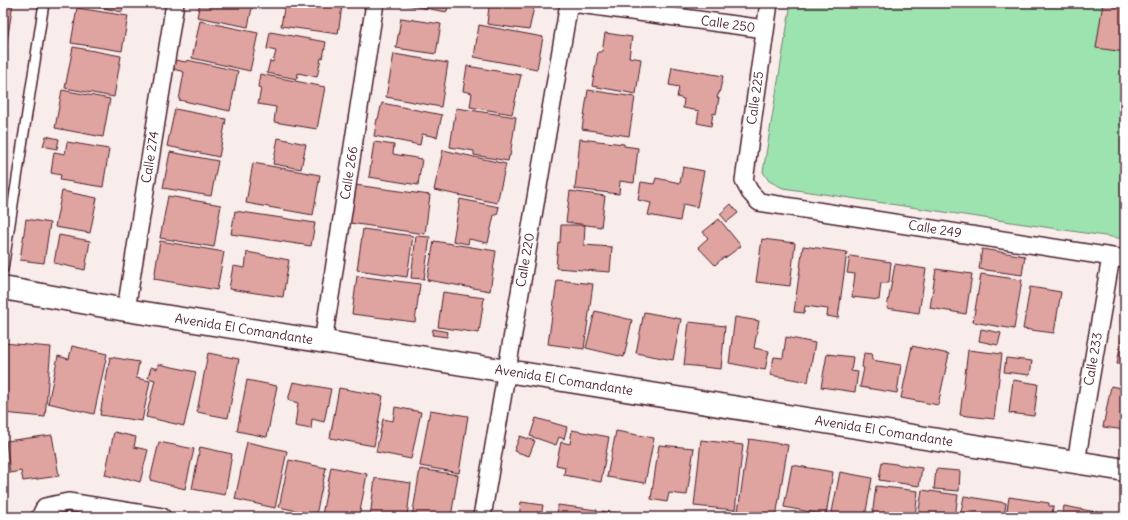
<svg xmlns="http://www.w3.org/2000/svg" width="1128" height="520" font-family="Delius,sans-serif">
  <rect width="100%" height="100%" fill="#f9edec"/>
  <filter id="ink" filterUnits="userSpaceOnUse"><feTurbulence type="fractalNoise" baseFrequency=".025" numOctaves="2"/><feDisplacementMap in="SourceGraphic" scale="8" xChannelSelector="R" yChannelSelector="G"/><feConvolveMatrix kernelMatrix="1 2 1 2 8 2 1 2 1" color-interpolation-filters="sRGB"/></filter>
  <g filter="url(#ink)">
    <path fill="#9de3b0" stroke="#74816e" d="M791 3H1125V239L783 188 769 181 763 172Z"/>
    <path fill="#dfa4a0" stroke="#4a1f2b" d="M3 3H13L4 61H3Z
      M80 3H124L122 12Z
      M200 3H253L248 27 197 17Z
      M285 3H320L342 6 338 34 281 26Z
      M396 3H448L447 12Z
      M478 3H535L529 30 487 24 489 6 478 4Z
      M1103 3H1125V52L1096 48Z
      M77 8 128 16 122 51 71 43Z
      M401 18 441 24 436 54 396 48Z
      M200 21 258 33 250 71 192 58Z
      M479 25 543 37 537 69 474 57Z
      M270 32 326 42 323 58H321L317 77 298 73 297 79 267 73 270 61 273 62 276 51 267 49Z
      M605 33 632 37 629 57 641 59 636 94 592 86 598 52H602Z
      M73 47 121 56 114 97 65 88Z
      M394 54 448 63 441 107 386 97Z
      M175 60 186 62 187 60 238 71 230 111 179 100 184 72 173 69Z
      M467 66 521 75 512 114 470 107 472 93 463 91Z
      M672 67 723 76 719 94H718L717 98H719L716 114 713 113 711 126 697 123 699 111 683 108 684 99 677 97 679 87 669 85Z
      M260 74 325 87 317 129 274 122 276 107 258 104 261 88 258 87Z
      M62 90 110 99 103 137 55 128Z
      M588 90 635 97 629 136 582 129Z
      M382 103 442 115 437 137 422 134 420 145 374 136 377 119H378Z
      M456 108 516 117 510 156H509L508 161 474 155V151L450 147Z
      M175 109 226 119 219 157 167 146Z
      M46 136 59 139 57 149 43 146Z
      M278 138 306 144 301 169 273 164Z
      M580 139 624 144V146L638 148 634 183 620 181 619 194 575 189Z
      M67 142 109 149 103 187 60 180 61 175 51 173 54 152 65 154Z
      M374 142 394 145 393 154 422 159 418 185 369 177Z
      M443 150 506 164 497 203 434 190Z
      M170 152 218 161 211 196 163 188Z
      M253 163 320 175 313 215 246 203Z
      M683 167 704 171 697 207 683 204 680 221 648 215 651 203 638 200 641 182 654 184 656 178 680 183Z
      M355 185 430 195 425 234 350 223Z
      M3 188 11 190 3 238Z
      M62 191 97 198 90 233 55 227Z
      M570 191 605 196 601 227 566 222Z
      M168 196 221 205 214 247 160 238Z
      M460 199 499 207 497 215H494L488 243 469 239 468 244 453 241Z
      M731 204 738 213 727 222 720 214Z
      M235 211 315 223 311 246 231 234Z
      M26 219 50 223 44 263 20 260Z
      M719 219 741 246 725 258 724 257 715 265 698 247 708 238 703 232Z
      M561 225H585L584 245 612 247 610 272 556 268 558 242 560 243Z
      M363 229 413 236 407 277 357 270Z
      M59 235 90 241 85 270 54 263Z
      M416 236 430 237 424 279 411 278Z
      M762 239 795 243 790 286 756 282Z
      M160 241 224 252 217 290 154 279Z
      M434 241 496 251 490 291 427 280Z
      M803 246 847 252 838 318 827 316 828 309 805 306 804 313 794 312Z
      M982 249 1025 256 1022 275 979 269Z
      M247 252 289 260 283 297 229 289 233 266 245 268Z
      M850 256 891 262 889 283H881L879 300 852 297 855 274 847 273Z
      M895 264 926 269 919 313 887 308Z
      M936 269 972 274 966 314 930 308Z
      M981 274 1022 280 1014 329 973 322Z
      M357 276 420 284 415 322 352 314Z
      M557 280 593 284 584 349 548 344Z
      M1030 287 1061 292 1054 333 1023 329Z
      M443 292 484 298 479 333 438 327Z
      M595 311 632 320 624 357 586 348Z
      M644 312 681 319 673 360 636 353Z
      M735 317 759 321 754 348 769 351 765 370 729 363Z
      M1125 318V365L1117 364Z
      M689 322 725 326 721 369 684 365Z
      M433 329 448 332 447 337 432 335Z
      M981 329 1001 333 998 345 979 341Z
      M786 337 815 343 808 382 770 375 774 357 783 358Z
      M3 343 51 347 45 417 3 413Z
      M72 346 107 354 94 414 48 403 58 356 69 359Z
      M912 346 949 354 938 405 901 398Z
      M968 350 1002 354 994 419 960 415Z
      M208 353 239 359 228 418 197 412Z
      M864 353 873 354 872 360 901 365 897 393 860 387 864 368 862 367Z
      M827 354 853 357 851 371 858 372 855 392 821 387Z
      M110 357 139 362 136 378 150 381 142 421 100 415Z
      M1006 358 1032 361 1030 375 1004 372Z
      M158 364 196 372 184 426 146 417 155 380 148 378 151 367 157 369Z
      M247 380 277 386 267 437 237 431Z
      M1013 380 1038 384 1034 416 1009 413Z
      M293 382 331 389 324 422 312 419 311 429 295 426 298 403 288 400Z
      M1111 386 1125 389V430L1103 427Z
      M339 388 383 396 374 446 330 438Z
      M395 407 421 412 411 459 376 452 383 419 393 421Z
      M430 410 468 416 459 473 420 466Z
      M536 418 567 427 564 439 559 437 556 445 530 436Z
      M572 430 609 437 601 482 564 475 565 467 556 465 561 442 570 444Z
      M616 431 654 438 645 483 607 477Z
      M114 432 136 437 134 447 148 450 140 482 126 478V480L105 475Z
      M52 435 59 476 23 481 21 471 10 473 6 441Z
      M520 436 535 441 529 456 514 451Z
      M749 439 788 445 776 517 738 511Z
      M701 440 743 445 735 510 694 506Z
      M159 442 194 449 185 489 150 480Z
      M247 442 287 451 275 508 235 499Z
      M659 445 694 448 687 495 669 493 667 502 651 499Z
      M200 447 232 454 225 495 192 489Z
      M289 460 326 468 316 515 279 507Z
      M882 462 922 468 919 486 879 480Z
      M792 465 833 472 826 515 784 507Z
      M331 467 367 474 359 517H334L322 515Z
      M420 469 458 475 451 517H412Z
      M936 469 960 471 959 491 934 489Z
      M840 472 872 478 865 517H831Z
      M375 478 411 483 407 517H370Z
      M876 486 918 491 915 517H872Z
      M922 490 958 495 955 517H918Z
      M964 496 1006 503 1004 517H960Z
      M1009 497 1049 503V506H1053L1052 517H1006Z
      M521 502 543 505 541 517H519Z
      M558 505 597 510 596 517H557Z
      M1064 506 1106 514 1105 517H1062Z
      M602 511 645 517H601Z"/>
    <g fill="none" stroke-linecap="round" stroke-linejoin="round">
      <defs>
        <path id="service" d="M3 269 44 3"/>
        <path id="minor" d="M572 3 765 29
          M769 3 744 181 750 192 759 202 1125 259
          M126 310 175 3
          M323 342 375 3
          M1076 462 1111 257
          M40 517 45 507 68 502 162 517
          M482 517 569 3"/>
        <path id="tertiary" d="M3 288 126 310 1125 470"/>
      </defs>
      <use href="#service" stroke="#4a1f2b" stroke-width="12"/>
      <use href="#minor" stroke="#4a1f2b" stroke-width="20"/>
      <use href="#tertiary" stroke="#4a1f2b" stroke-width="25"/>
      <use href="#service" stroke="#fff" stroke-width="9"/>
      <use href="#minor" stroke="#fff" stroke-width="17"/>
      <use href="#tertiary" stroke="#fff" stroke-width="22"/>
    </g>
  </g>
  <g text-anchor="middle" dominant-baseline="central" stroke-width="3" stroke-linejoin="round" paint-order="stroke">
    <g font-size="13" fill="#4a1f2b" stroke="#fff">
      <text transform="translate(728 24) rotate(8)">Calle 250</text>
      <text transform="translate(755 98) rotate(-82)">Calle 225</text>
      <text transform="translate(150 157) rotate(-81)">Calle 274</text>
      <text transform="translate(349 173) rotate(-81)">Calle 266</text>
      <text transform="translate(935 229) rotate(9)">Calle 249</text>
      <text transform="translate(525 260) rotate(-80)">Calle 220</text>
      <text transform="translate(244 329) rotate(9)">Avenida El Comandante</text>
      <text transform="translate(1093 359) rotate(-80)">Calle 233</text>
      <text transform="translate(564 380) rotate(9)">Avenida El Comandante</text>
      <text transform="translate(884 431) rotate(9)">Avenida El Comandante</text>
    </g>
  </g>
  <rect width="1128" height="520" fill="none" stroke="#fff" stroke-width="16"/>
  <rect x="8" y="8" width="1112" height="504" fill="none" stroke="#4a1f2b" stroke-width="1.5" filter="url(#ink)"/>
</svg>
